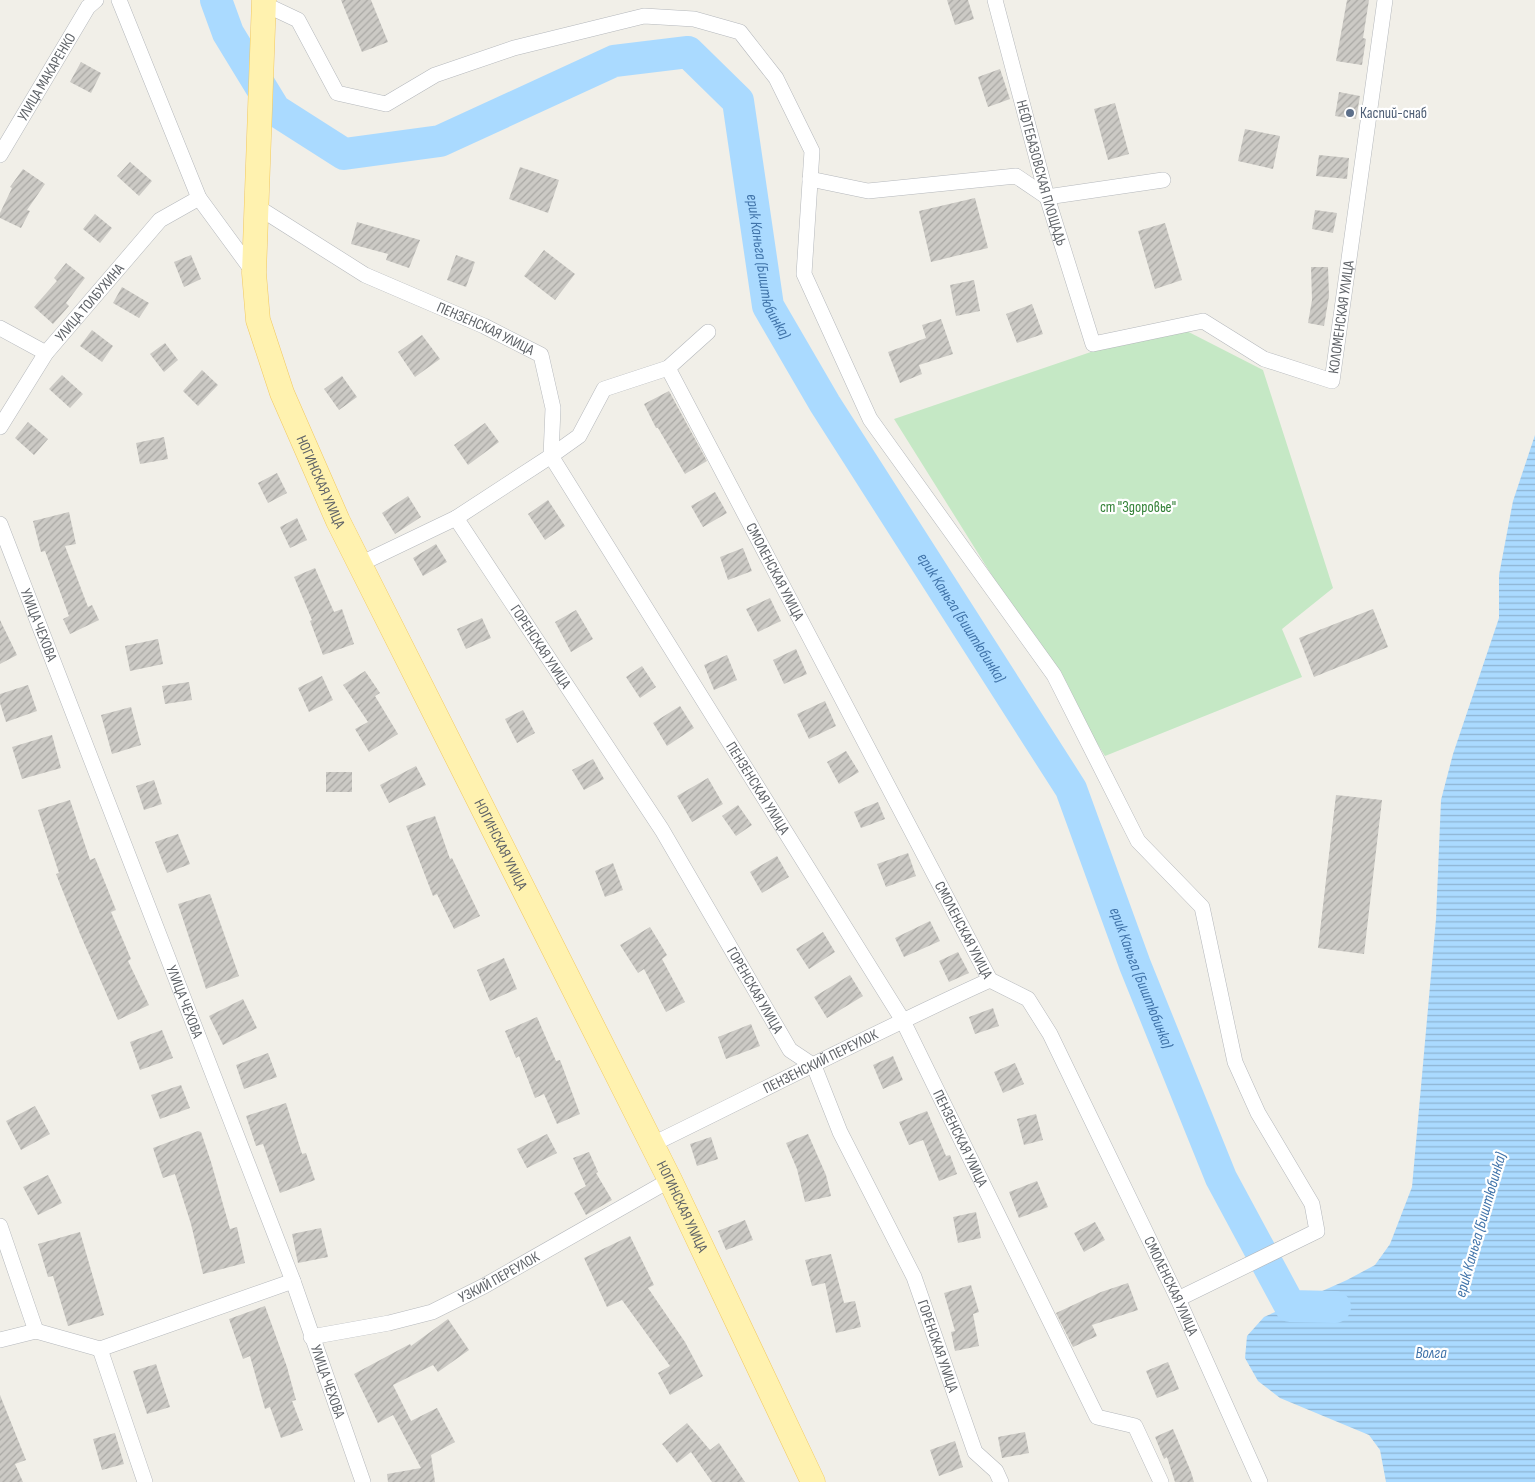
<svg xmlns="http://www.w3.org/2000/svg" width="1535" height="1482" font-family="'Sofia Sans Condensed',sans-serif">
  <defs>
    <pattern id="water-rules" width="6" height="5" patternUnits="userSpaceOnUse" patternTransform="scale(1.25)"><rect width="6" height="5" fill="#aadaff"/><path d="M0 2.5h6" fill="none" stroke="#8eb4d2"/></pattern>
    <pattern id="building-hatch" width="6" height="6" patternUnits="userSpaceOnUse" patternTransform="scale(1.25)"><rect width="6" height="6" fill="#cccac5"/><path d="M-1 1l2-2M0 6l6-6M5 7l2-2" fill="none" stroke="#a9a8a4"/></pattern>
  </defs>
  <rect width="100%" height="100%" fill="#f1efe8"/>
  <path fill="#c5e8c5" d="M1173 324 1263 370 1333 588 1282 629 1302 677 1105 756 894 419Z"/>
  <path fill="url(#water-rules)" d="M1535 435V1482H1386L1380 1450 1369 1435 1280 1398 1258 1381 1245 1358 1247 1336 1264 1317 1347 1280 1375 1265 1390 1244 1412 1187 1436 919 1441 800 1453 754 1499 618V575L1513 501Z"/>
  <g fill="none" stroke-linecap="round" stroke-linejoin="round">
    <path stroke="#aadaff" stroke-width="32" id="s1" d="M216 0 228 33 275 110 344 154 440 141 614 61 688 52 738 101 768 306 825 404 1071 789 1135 965 1221 1178 1290 1306 1335 1307"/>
  </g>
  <path fill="url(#building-hatch)" d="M341 0H371L388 42 362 52Z
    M947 0H968L974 19 955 25Z
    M1347 0H1369L1363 38 1366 39 1362 65 1336 61Z
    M81 62 101 73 91 93 70 82Z
    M1000 69 1010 99 988 107 978 77Z
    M1339 92 1360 96 1356 119 1335 116Z
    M1115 103 1129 154 1108 160 1094 109Z
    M1245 129 1280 136 1273 169 1238 161Z
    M1319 155 1349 158 1347 179 1316 176Z
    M130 162 152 181 139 196 117 176Z
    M520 167 559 180 548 213 509 199Z
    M23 169 45 184 27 210 30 211 21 228 0 218V213L12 188 10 187Z
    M975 198 988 248 931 262 919 211Z
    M1315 210 1337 213 1333 233 1312 229Z
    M95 214 112 228 100 243 83 229Z
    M357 222 420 240 409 268 386 260 388 254 351 244Z
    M1165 223 1182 280 1155 289 1138 231Z
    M544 250 575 274 555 300 524 276Z
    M191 255 201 279 184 287 174 262Z
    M456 255 475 262 466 287 447 280Z
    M66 263 85 278 66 303 69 306 53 324 34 307 57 281 54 278Z
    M1311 267H1328L1329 296 1324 326 1308 323 1312 300Z
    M974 280 980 311 956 316 950 285Z
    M122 287 149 303 139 318 113 303Z
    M1032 304 1043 334 1017 343 1006 314Z
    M941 319 953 354 919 365 922 374 900 383 888 352 926 338 922 325Z
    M92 330 113 346 102 362 80 346Z
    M422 335 440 359 415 377 398 352Z
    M165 343 178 360 164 372 150 354Z
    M202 370 218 385 198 406 183 391Z
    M62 375 83 394 70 408 49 389Z
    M342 376 357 397 339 410 324 389Z
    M669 391 707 461 685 474 658 428H656L644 404Z
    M28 422 48 439 34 455 15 438Z
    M485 423 499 442 468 465 454 445Z
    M164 437 168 459 140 464 136 443Z
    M277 473 287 493 268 503 258 483Z
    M715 492 727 513 703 527 691 506Z
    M408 496 421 517 395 534 382 513Z
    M548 500 565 526 545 540 528 514Z
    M69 512 76 544 65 546 88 607 92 605 99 620 70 634 63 619 69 616 45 551 41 552 33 521Z
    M297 518 307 540 290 548 280 527Z
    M436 544 447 562 423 576 413 558Z
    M743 548 752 571 728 580 720 557Z
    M315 568 334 612 342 609 354 644 323 655 310 621 312 620 294 577Z
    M770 598 781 621 758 632 746 609Z
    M1373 609 1388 647 1314 677 1299 638Z
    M576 610 593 639 571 652 555 622Z
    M482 618 491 638 466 649 457 629Z
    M0 620 17 655 0 664Z
    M158 639 163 664 130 671 125 646Z
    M796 649 807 674 784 684 773 660Z
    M727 655 737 680 714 690 704 665Z
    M642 666 656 687 640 698 626 677Z
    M365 671 380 693 375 696 398 734 369 752 355 729 368 722 343 685Z
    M322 676 333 700 309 712 298 688Z
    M189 682 192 700 165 704 162 686Z
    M28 685 37 711 6 722 0 703V694Z
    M825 701 836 726 809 739 797 714Z
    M680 706 694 728 667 746 653 723Z
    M131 707 141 745 112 754 101 715Z
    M523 710 535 733 517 743 505 719Z
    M52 735 61 768 22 779 12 747Z
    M846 751 859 772 839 784 827 762Z
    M593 759 604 779 584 790 572 770Z
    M416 766 426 785 389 803 380 785Z
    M326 772H352V792H326Z
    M708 778 723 804 692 822 677 796Z
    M154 780 162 804 144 810 136 786Z
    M1336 795 1382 800 1364 954 1318 948Z
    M70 800 90 860 95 858 116 910 111 912 131 959 128 961 149 1005 118 1020 80 934 56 874 59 873 38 810Z
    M878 802 885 819 861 828 854 812Z
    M738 805 752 825 736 836 722 816Z
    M435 816 450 859 452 858 480 916 454 929 437 894 433 896 406 826Z
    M178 834 190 864 167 873 155 842Z
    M908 853 916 876 886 887 877 864Z
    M777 856 789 877 762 893 750 872Z
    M613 863 623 890 605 897 595 871Z
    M210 894 239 976 206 989 178 904Z
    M930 921 940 941 904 957 895 938Z
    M650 927 667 955 662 959 685 1002 666 1012 644 969 638 973 620 945Z
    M823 932 835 952 809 969 796 949Z
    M958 952 969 973 949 982 939 961Z
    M504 958 517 989 490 1001 477 970Z
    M850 975 863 996 827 1018 814 997Z
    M243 999 257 1028 223 1045 209 1016Z
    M993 1008 999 1026 975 1034 969 1017Z
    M537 1017 556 1061 560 1060 580 1114 557 1124 544 1094 535 1098 519 1056 516 1058 505 1031Z
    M751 1024 760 1046 726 1059 718 1037Z
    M162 1030 173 1058 140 1070 130 1042Z
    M268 1053 277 1077 244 1089 236 1065Z
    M893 1056 903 1080 883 1089 873 1065Z
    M1015 1063 1024 1084 1003 1093 994 1072Z
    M181 1085 190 1108 160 1119 151 1095Z
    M286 1103 302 1154 306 1153 315 1180 280 1193 263 1144 256 1146 246 1116Z
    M35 1106 50 1134 21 1150 6 1121Z
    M927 1111 946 1156 950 1155 957 1174 939 1181 923 1140 909 1145 899 1122Z
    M1036 1114 1043 1140 1024 1145 1017 1119Z
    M198 1131 201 1132 211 1162 230 1229 237 1227 245 1263 203 1274 191 1224 175 1174 163 1178 153 1148Z
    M547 1134 557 1153 527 1168 517 1149Z
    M808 1134 826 1175 831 1196 805 1202 797 1169 786 1143Z
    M711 1137 718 1159 697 1166 690 1144Z
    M589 1152 598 1172 596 1173 612 1200 586 1215 574 1193 586 1186 573 1158Z
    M48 1175 62 1203 38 1215 23 1187Z
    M1037 1181 1048 1207 1019 1218 1009 1192Z
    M976 1212 981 1238 958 1243 953 1217Z
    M745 1220 753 1240 726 1250 718 1231Z
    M1095 1222 1105 1240 1084 1252 1074 1233Z
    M321 1228 328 1257 298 1263 292 1234Z
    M80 1232 104 1315 68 1326 53 1276 48 1277 38 1244Z
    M630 1236 654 1285 648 1288 685 1342 703 1376 670 1395 658 1373 670 1366 622 1300 607 1307 584 1258Z
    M831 1254 844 1303 855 1301 861 1327 836 1333 825 1283 812 1286 805 1260Z
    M1128 1283 1138 1310 1092 1325 1097 1336 1073 1347 1056 1313 1101 1292Z
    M971 1285 979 1312 973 1314 979 1346 955 1351 951 1332 955 1331 944 1293Z
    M265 1306 287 1367 296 1400 292 1401 303 1430 281 1438 270 1407 265 1409 250 1356 243 1359 229 1319Z
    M448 1319 469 1350 438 1372 433 1365 393 1385 411 1421 437 1408 455 1442 431 1455 435 1482H388L387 1474 421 1468 393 1415 378 1423 354 1374 410 1344 411 1346Z
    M1168 1362 1179 1389 1157 1398 1146 1371Z
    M156 1364 170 1407 147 1414 133 1371Z
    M0 1395 26 1460 15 1464 23 1482H0Z
    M687 1423 710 1450 719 1443 745 1482H712L691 1452 677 1463 662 1444Z
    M1173 1429 1191 1472 1194 1482H1175L1167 1457 1164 1459 1155 1437Z
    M1025 1432 1029 1453 1002 1458 998 1437Z
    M115 1433 124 1464 102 1470 93 1439Z
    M955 1441 963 1467 939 1476 930 1450Z"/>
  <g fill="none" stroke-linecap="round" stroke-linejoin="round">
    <defs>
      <g id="street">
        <path d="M119 0 199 198 254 273"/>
        <path id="s2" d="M995 0 1047 197 1093 344 1203 321 1264 359 1332 381 1385 0"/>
        <path d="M264 4 298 20 337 93 386 104 435 75 514 48 644 16 694 19 740 32 776 78 812 151 804 274 870 419 1054 675 1138 841 1202 907 1235 1062 1258 1113 1312 1204 1317 1231 1178 1299"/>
        <path id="s3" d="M0 155 88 7 96 0"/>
        <path d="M810 179 868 191 1016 176 1047 197 1163 180"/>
        <path id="s4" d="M256 206 365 275 484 326 541 355 553 408 551 456 902 1019 1097 1417 1135 1426 1161 1482"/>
        <path d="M0 328 46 353"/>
        <path id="s5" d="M668 368 990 980 1028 999 1050 1034 1178 1299 1260 1482"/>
        <path id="s6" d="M0 427 46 353 160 220 199 198"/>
        <path id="s7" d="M456 518 662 830 790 1050 814 1066 840 1132 914 1277 975 1452 996 1471 1001 1482"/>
        <path id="s8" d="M0 524 293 1281 363 1482"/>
        <path d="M360 564 456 518 551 456 579 436 604 389 668 368 708 332"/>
        <path id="s9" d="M651 1145C764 1090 875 1032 990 980"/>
        <path d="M0 1226 36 1331"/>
        <path id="s10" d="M311 1337 389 1323 432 1312 484 1286 670 1180"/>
        <path d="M0 1340 36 1331 100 1349 293 1281"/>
        <path d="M100 1349 145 1482"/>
      </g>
      <g id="primary">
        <path id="s11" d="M264 0 254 273 258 320 282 393 338 521 670 1180 813 1482"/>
      </g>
    </defs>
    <use href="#street" stroke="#b5b8bc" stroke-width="16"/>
    <use href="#primary" stroke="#f2c960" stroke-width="25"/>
    <use href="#street" stroke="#fff" stroke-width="15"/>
    <use href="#primary" stroke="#fff2af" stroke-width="24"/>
  </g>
  <circle fill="#5c6f8a" stroke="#fff" stroke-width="2" cx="1350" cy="113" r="5"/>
  <g text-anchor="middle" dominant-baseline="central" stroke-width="4.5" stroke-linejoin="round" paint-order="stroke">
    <g font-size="15" fill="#5f6368" stroke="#fff">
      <text stroke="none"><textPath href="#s3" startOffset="91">УЛИЦА МАКАРЕНКО</textPath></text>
      <text stroke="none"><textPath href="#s2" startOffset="179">НЕФТЕБАЗОВСКАЯ ПЛОЩАДЬ</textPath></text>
      <text stroke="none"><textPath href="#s6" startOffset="154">УЛИЦА ТОЛБУХИНА</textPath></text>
      <text stroke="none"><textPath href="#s2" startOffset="678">КОЛОМЕНСКАЯ УЛИЦА</textPath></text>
      <text stroke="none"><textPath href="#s4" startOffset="261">ПЕНЗЕНСКАЯ УЛИЦА</textPath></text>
      <text stroke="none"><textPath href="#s11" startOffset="494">НОГИНСКАЯ УЛИЦА</textPath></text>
      <text stroke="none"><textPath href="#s5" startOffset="230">СМОЛЕНСКАЯ УЛИЦА</textPath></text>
      <text stroke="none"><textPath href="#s8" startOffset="108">УЛИЦА ЧЕХОВА</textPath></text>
      <text stroke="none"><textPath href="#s7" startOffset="154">ГОРЕНСКАЯ УЛИЦА</textPath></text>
      <text stroke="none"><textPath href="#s4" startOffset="816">ПЕНЗЕНСКАЯ УЛИЦА</textPath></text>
      <text stroke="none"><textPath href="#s11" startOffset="899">НОГИНСКАЯ УЛИЦА</textPath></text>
      <text stroke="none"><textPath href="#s5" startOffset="635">СМОЛЕНСКАЯ УЛИЦА</textPath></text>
      <text stroke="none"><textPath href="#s7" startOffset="559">ГОРЕНСКАЯ УЛИЦА</textPath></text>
      <text stroke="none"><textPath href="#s8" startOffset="512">УЛИЦА ЧЕХОВА</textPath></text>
      <text stroke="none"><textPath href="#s9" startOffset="189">ПЕНЗЕНСКИЙ ПЕРЕУЛОК</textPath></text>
      <text stroke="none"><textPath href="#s4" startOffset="1221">ПЕНЗЕНСКАЯ УЛИЦА</textPath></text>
      <text stroke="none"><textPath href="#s11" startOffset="1304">НОГИНСКАЯ УЛИЦА</textPath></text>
      <text stroke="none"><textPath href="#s10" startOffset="199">УЗКИЙ ПЕРЕУЛОК</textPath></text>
      <text stroke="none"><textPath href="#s5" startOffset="1055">СМОЛЕНСКАЯ УЛИЦА</textPath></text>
      <text stroke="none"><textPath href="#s7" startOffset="964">ГОРЕНСКАЯ УЛИЦА</textPath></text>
      <text stroke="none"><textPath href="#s8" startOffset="918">УЛИЦА ЧЕХОВА</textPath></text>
    </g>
    <g font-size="15" fill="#4e5e75" stroke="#fff" text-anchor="start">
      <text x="1360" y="113">Каспий-снаб</text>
    </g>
    <g font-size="15" fill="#348238" stroke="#fff">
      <text x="1138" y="507">ст "Здоровье"</text>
    </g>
    <g font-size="16" font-style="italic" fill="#4174aa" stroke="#fff">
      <text stroke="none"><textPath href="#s1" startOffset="809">ерик Каньга (Биштюбинка)</textPath></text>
      <text stroke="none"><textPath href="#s1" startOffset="1214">ерик Каньга (Биштюбинка)</textPath></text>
      <text stroke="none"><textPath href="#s1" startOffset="1619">ерик Каньга (Биштюбинка)</textPath></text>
      <text transform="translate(1481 1225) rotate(-74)">ерик Каньга (Биштюбинка)</text>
      <text x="1431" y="1353">Волга</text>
    </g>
  </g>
</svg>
